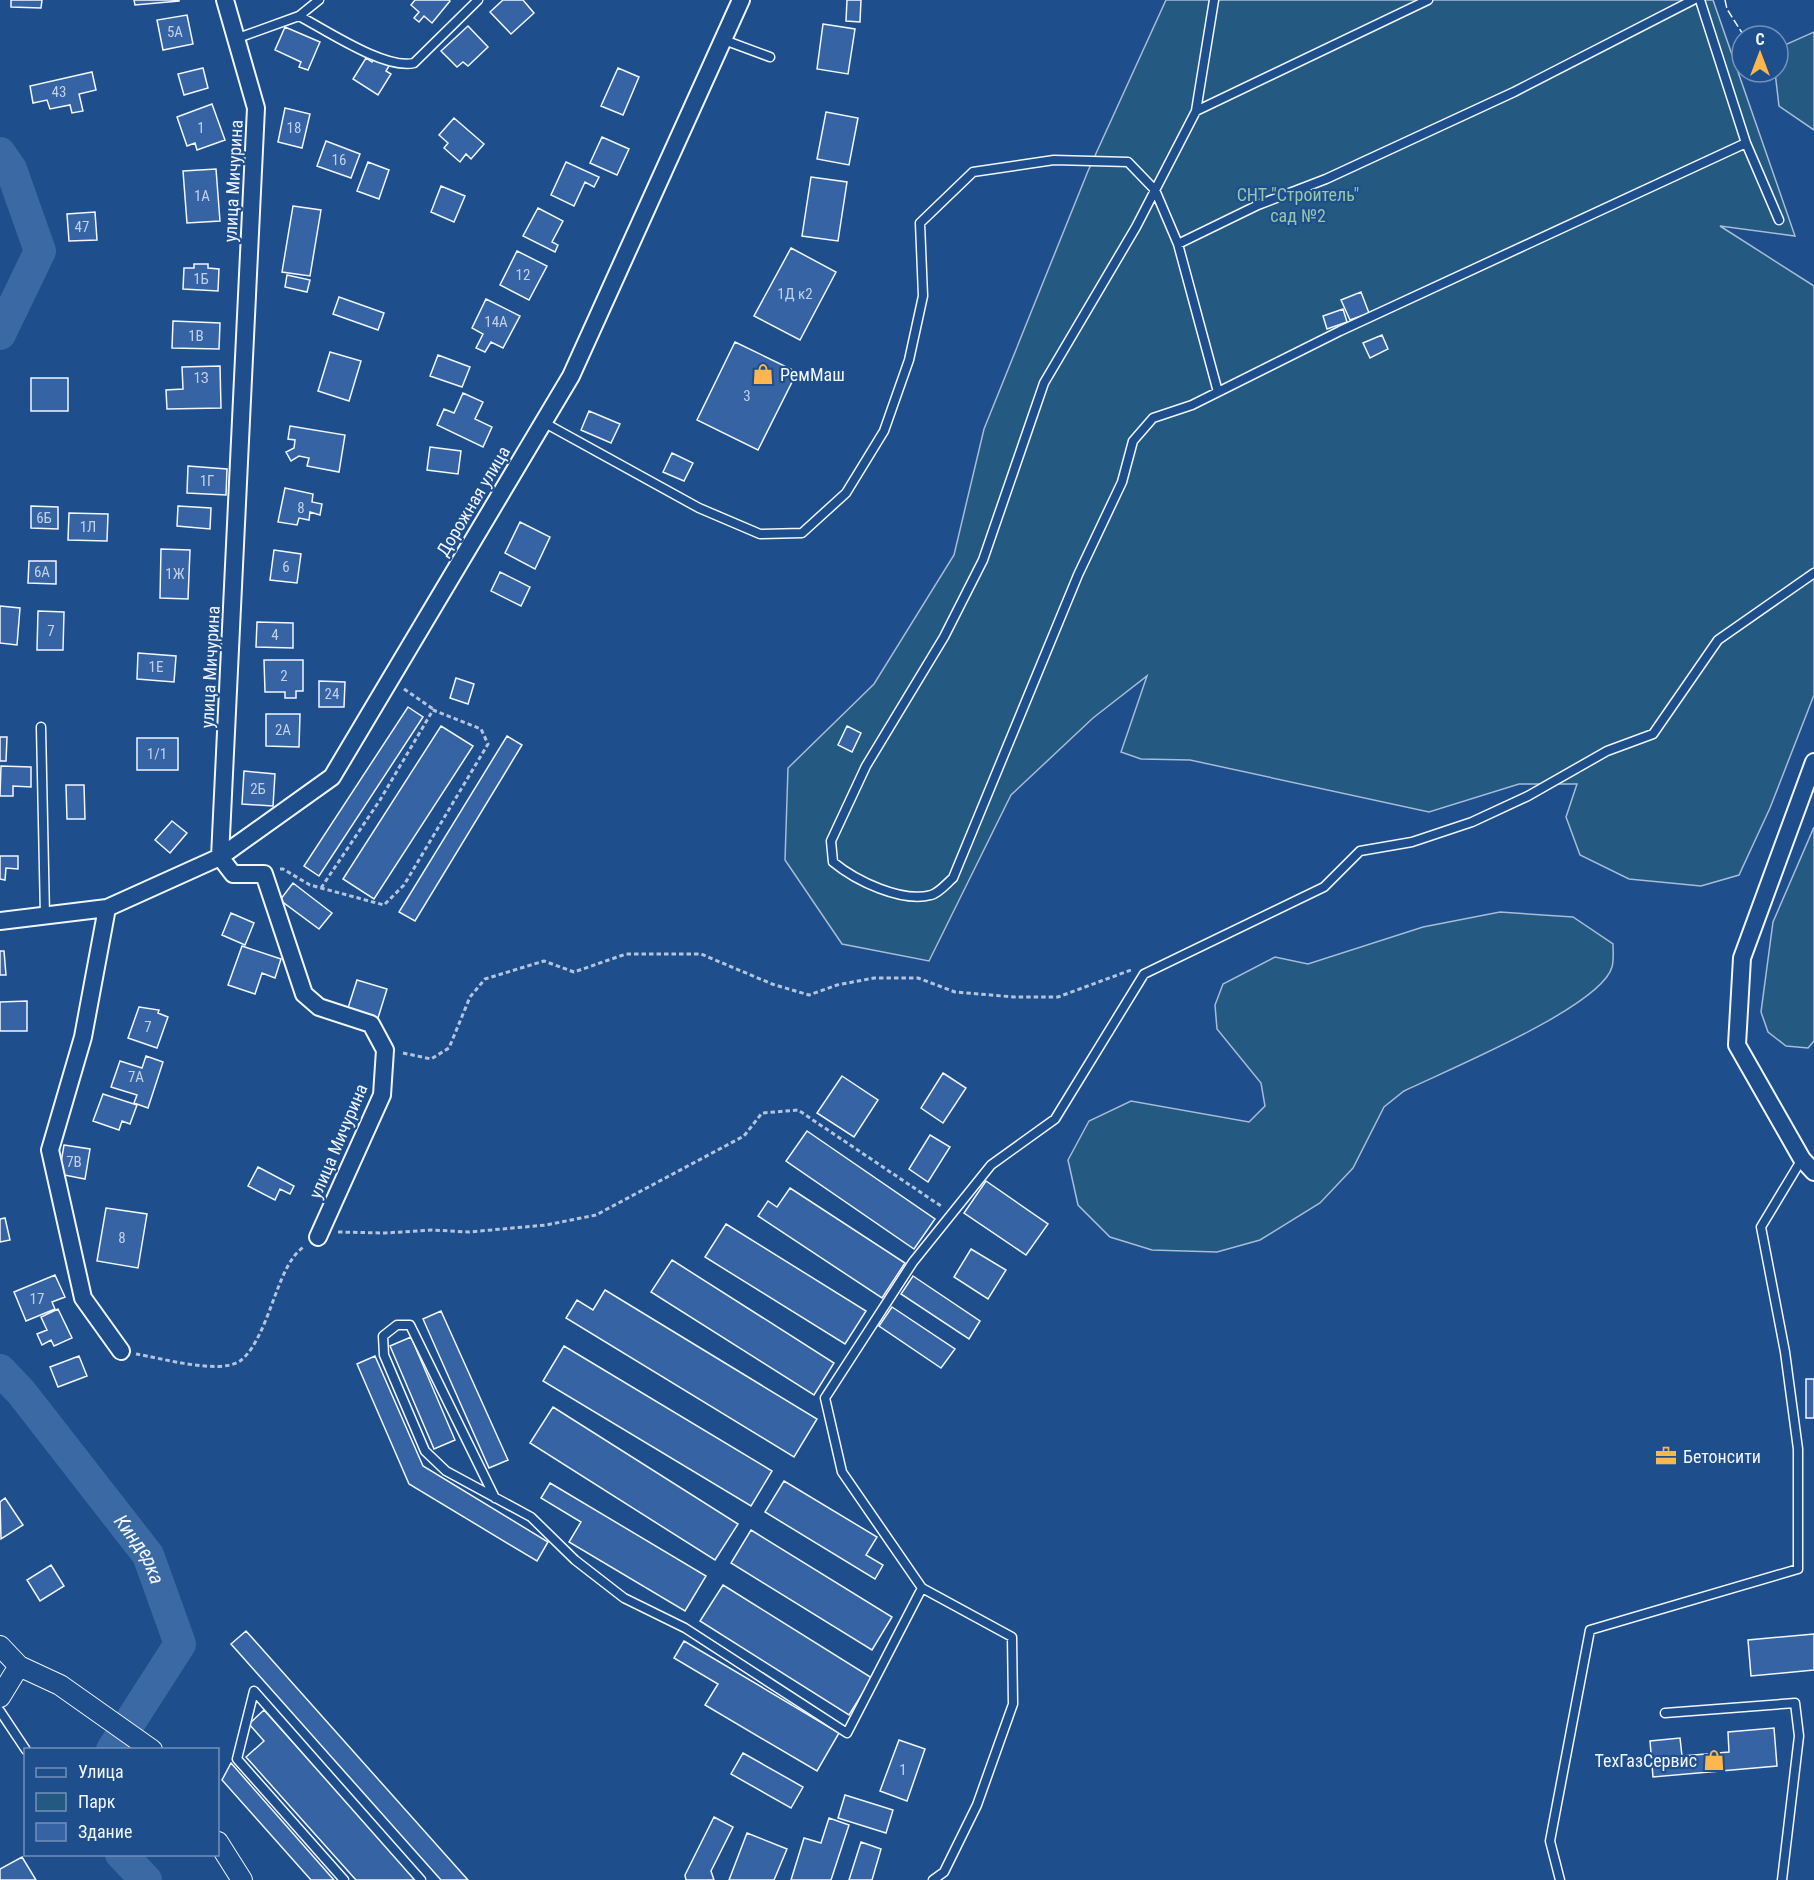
<svg xmlns="http://www.w3.org/2000/svg" width="1814" height="1880" font-family="'Roboto Condensed',sans-serif">
  <rect width="100%" height="100%" fill="#1f4e8c"/>
  <path fill="#245a82" stroke="#a8bbd7" stroke-width="1.5" d="M1166 0H1713L1795 236 1720 226 1814 286V695L1770 808 1739 875 1701 886 1629 879 1580 855 1566 817 1577 784H1519L1429 812 1190 760 1141 759 1121 752 1147 676 1093 718 1011 795 929 961 842 944 785 860 788 768 874 684 954 555 984 429 1088 171Z
    M1814 32V130L1779 106 1775 72H1778V48Z
    M1814 827V1041L1808 1048 1786 1046 1768 1032 1761 1012 1773 922Z
    M1500 912 1573 917 1613 944C1613 951 1614 960 1612 967 1601 1007 1445 1071 1404 1091L1384 1107 1353 1168 1320 1203 1260 1240 1217 1252 1152 1250 1110 1237 1078 1205 1068 1160 1089 1121 1131 1101 1249 1122 1265 1106 1261 1083 1217 1029 1215 1005 1223 984 1275 957 1308 964 1423 927Z"/>
  <g fill="none" stroke-linecap="round" stroke-linejoin="round">
    <g stroke="#3b69a3" stroke-width="32">
      <path d="M0 153 11 169 40 251 0 334"/>
      <path id="s1" d="M0 1370 21 1392 148 1555 180 1644 112 1750"/>
      <path d="M121 1854 146 1880"/>
    </g>
  </g>
  <path fill="#3563a3" stroke="#f2f6ff" stroke-width="1.5" d="M11 0H42L41 8 11 7Z
    M134 0H179V1L135 5Z
    M415 0H449L450 1 432 23 424 16 419 22 414 18 419 12 411 5Z
    M503 0H523L534 13 511 34 490 12Z
    M847 0H861L860 22 846 21Z
    M187 15 193 44 163 50 157 20Z
    M823 24 855 29 848 74 817 69Z
    M468 26 488 47 468 66 463 62 457 67 441 51Z
    M285 27 320 42 308 70 299 67 301 62 275 50Z
    M375 57 389 66 386 71 391 74 378 95 353 79 366 58 372 62Z
    M203 68 208 88 184 95 178 74Z
    M618 68 639 77 623 115 601 106Z
    M92 72 96 90 79 94 83 111 72 113 70 105 50 109 47 100 33 103 30 86Z
    M212 104 225 140 197 150 195 143 187 146 177 117Z
    M285 108 310 114 302 148 278 142Z
    M826 112 858 118 849 165 817 159Z
    M454 118 484 144 471 159 466 154 460 162 444 148 448 143 439 135Z
    M602 137 629 149 617 175 590 163Z
    M326 141 360 154 351 178 317 166Z
    M368 162 389 170 379 199 357 191Z
    M566 162 599 177 594 187 585 182 574 206 551 195Z
    M216 169 220 221 187 223 183 171Z
    M811 177 847 182 838 241 802 236Z
    M441 186 465 196 454 222 431 212Z
    M293 206 321 210 310 276 282 272Z
    M538 208 563 221 552 242 558 245 555 252 523 236Z
    M95 212 97 240 69 241 67 214Z
    M791 248 836 272 800 340 754 316Z
    M517 251 547 266 529 300 500 285Z
    M194 264H208V268L219 269 218 291 183 289 184 268H194Z
    M287 275 310 280 307 292 285 287Z
    M1361 292 1369 313 1350 320 1341 300Z
    M339 297 384 313 378 330 333 314Z
    M486 299 520 316 503 348 491 342 485 352 476 348 483 334 472 328Z
    M1343 309 1347 322 1327 329 1323 316Z
    M173 321 220 323 219 349 172 348Z
    M1382 335 1388 349 1370 358 1363 343Z
    M735 342 797 372 758 450 697 420Z
    M330 352 361 361 349 401 318 391Z
    M438 355 470 367 462 387 430 376Z
    M220 366 221 408 167 409 166 390 183 389 182 367Z
    M31 378H68V411H31Z
    M463 393 483 402 475 419 492 427 483 447 437 425 444 409 454 413Z
    M589 411 620 424 611 443 581 430Z
    M290 426 345 435 339 472 307 466 309 458 299 456 291 461 286 452 294 448 295 440 288 439Z
    M430 447 461 451 458 474 427 470Z
    M672 453 693 463 684 481 663 472Z
    M188 466 227 469 226 495 187 493Z
    M285 488 313 494 312 502 322 504 320 515 310 512 309 520 299 518 297 525 278 522Z
    M31 506 58 507V529L31 528Z
    M178 506 211 508 210 529 177 526Z
    M69 513 108 514 107 541 68 540Z
    M520 522 550 537 535 569 505 553Z
    M161 549 190 550 188 599 160 598Z
    M274 550 301 554 297 583 270 580Z
    M29 561H56V584L28 583Z
    M500 572 530 587 521 606 491 591Z
    M0 606 20 608 17 645 0 643Z
    M38 611 64 612 63 650H37Z
    M257 622 293 623V648L256 647Z
    M138 653 176 656 174 682 137 679Z
    M264 660H303V691H296V698H285V692H265Z
    M456 678 474 684 468 704 450 698Z
    M319 681 345 682 344 707H319Z
    M408 707 423 717 319 876 304 866Z
    M266 714H300L299 747 266 746Z
    M441 726 473 746 374 899 343 879Z
    M847 726 861 733 852 752 838 745Z
    M507 736 522 745 415 921 399 912Z
    M0 737H7L6 761H0Z
    M137 738H178V770H137Z
    M1 766 31 767V787L13 786V796H0Z
    M244 771 275 774 273 806 242 804Z
    M66 785H84L85 819H67Z
    M172 821 187 833 170 853 155 840Z
    M0 856H18V869L6 868 5 880 0 879Z
    M293 883 332 913 319 929 280 900Z
    M231 913 254 923 245 945 222 935Z
    M242 946 281 959 275 978 262 973 255 994 228 985Z
    M0 951H4L6 975H0Z
    M357 980 387 989 378 1018 348 1008Z
    M27 1001V1031H0V1002Z
    M139 1007 159 1010 158 1013 168 1017 157 1048 128 1038Z
    M146 1056 163 1062 148 1108 134 1103 137 1095 111 1087 120 1061 142 1068Z
    M943 1073 966 1088 943 1123 921 1108Z
    M842 1076 878 1100 854 1137 817 1113Z
    M103 1094 137 1105 130 1124 122 1121 119 1130 93 1121Z
    M807 1131 935 1219 914 1249 786 1161Z
    M930 1135 950 1147 928 1182 909 1169Z
    M64 1145 90 1149 85 1179 59 1174Z
    M258 1167 294 1186 290 1194 280 1189 275 1200 248 1186Z
    M986 1181 1048 1224 1026 1255 964 1213Z
    M790 1188 905 1263 882 1298 758 1216 768 1201 777 1207Z
    M106 1208 147 1214 138 1268 97 1261Z
    M5 1218 10 1240 0 1242V1219Z
    M726 1224 866 1311 845 1344 705 1257Z
    M971 1249 1006 1270 988 1299 954 1277Z
    M672 1260 834 1363 814 1395 651 1292Z
    M55 1275 65 1297 52 1302 55 1309 26 1321 14 1292Z
    M913 1276 980 1321 969 1339 901 1294Z
    M605 1290 817 1419 794 1457 566 1318 577 1300 593 1310Z
    M892 1307 955 1349 941 1368 879 1326Z
    M58 1309 72 1338 54 1346 51 1340 42 1345 37 1334 47 1330 41 1317Z
    M441 1311 508 1460 489 1468 423 1319Z
    M411 1337 455 1440 434 1449 390 1346Z
    M564 1346 772 1471 751 1506 543 1381Z
    M79 1356 87 1376 58 1387 50 1367Z
    M375 1356 423 1466 548 1542 537 1561 409 1484 357 1364Z
    M1806 1379H1814V1418H1806Z
    M553 1407 738 1524 715 1560 530 1443Z
    M784 1481 877 1537 866 1555 883 1565 875 1579 765 1512Z
    M550 1483 706 1576 685 1611 569 1542 581 1522 541 1498Z
    M5 1498 23 1525 1 1539 0 1502Z
    M751 1530 892 1617 872 1650 731 1563Z
    M51 1565 64 1586 40 1601 27 1580Z
    M723 1585 872 1678 849 1715 700 1621Z
    M246 1631 468 1880H441L231 1644Z
    M1814 1634V1670L1751 1676 1748 1640Z
    M684 1641 839 1733 817 1771 705 1705 718 1684 674 1658Z
    M264 1710 416 1880H356L246 1757 264 1741 249 1724Z
    M1774 1728 1777 1766 1653 1777 1650 1741 1680 1738 1682 1756 1729 1752 1728 1732Z
    M899 1740 925 1749 907 1801 880 1791Z
    M743 1753 803 1787 791 1808 731 1774Z
    M231 1763 334 1880H311L222 1780Z
    M845 1795 893 1810 886 1833 838 1818Z
    M714 1817 733 1827 711 1871 714 1880H686L685 1875Z
    M829 1818 849 1825 831 1880H791L804 1838 821 1843Z
    M747 1833 787 1849 774 1880H729Z
    M861 1842 881 1849 872 1880H849Z
    M22 1857 36 1880H0V1869Z"/>
  <g fill="none" stroke-linecap="round" stroke-linejoin="round">
    <defs>
      <path id="service" d="M1214 0 1196 111 1136 227 1044 383 983 560 944 637 866 766 831 841 833 862C856 881 902 903 931 895 939 893 947 883 953 878L1078 575 1122 482 1133 441 1153 418 1192 405 1340 331 1746 143
        M1700 0 1746 143 1779 220
        M299 16C326 30 385 70 414 63L478 0
        M238 38 299 16 319 0
        M724 40 770 57
        M1196 111 1428 0
        M1178 244 1258 205 1326 179 1514 92 1693 0
        M543 422 699 508 760 534 802 533 846 493 884 431 909 360 923 296 920 223 973 172 1054 160 1128 162 1155 190 1178 244 1218 392
        M41 727 45 916
        M495 1498 410 1325H397L383 1336 384 1355 425 1451 446 1471 531 1517 575 1560 624 1598 685 1628 847 1733 922 1588
        M0 1711 26 1750
        M1665 1713 1795 1703 1799 1736 1782 1880
        M344 1880 237 1759 254 1691 421 1880
        M933 1880 944 1872 977 1805 1013 1704 1012 1637 922 1588 842 1472 825 1398 913 1262 991 1165 1055 1119 1144 974 1324 887 1360 851 1412 842 1472 822 1528 796 1607 751 1653 734 1718 640 1814 573
        M1560 1880 1550 1841 1590 1630 1798 1569V1449L1785 1352 1761 1227 1802 1159"/>
      <path id="minor" d="M225 0 256 108 220 857 233 874H264L304 994 319 1007 371 1024 385 1050 382 1095 318 1237
        M1814 762 1742 958 1737 1045 1802 1159 1814 1172
        M107 908 83 1037 50 1150 83 1298 121 1351
        M0 921 107 908 220 857 332 777 571 376 741 0"/>
      <path id="tertiary" d="M0 1646 19 1666 60 1685 152 1750
        M0 1697 19 1666
        M218 1842 242 1880"/>
    </defs>
    <use href="#service" stroke="#f2f6ff" stroke-width="11"/>
    <use href="#minor" stroke="#f2f6ff" stroke-width="20"/>
    <use href="#tertiary" stroke="#f2f6ff" stroke-width="22"/>
    <path stroke="#b3c4dc" stroke-width="3" stroke-dasharray="4.5 3" stroke-linecap="butt" d="M404 689 433 709
      M280 869H283L310 885 384 905 404 885 488 744 481 729 433 710 380 800 321 888
      M403 1053 431 1059 449 1048 470 997 485 979 544 961 574 972 626 954H701L772 984 809 995 837 985 874 978H918L955 992 1014 997H1058L1131 970
      M338 1232 385 1233 432 1230 469 1232 546 1225 596 1215 744 1136 762 1113 798 1110 941 1206
      M136 1354C161 1358 219 1375 240 1361 258 1348 270 1308 278 1288 284 1273 291 1255 305 1246"/>
    <use href="#service" stroke="#1f4e8c" stroke-width="8"/>
    <use href="#minor" stroke="#1f4e8c" stroke-width="16"/>
    <use href="#tertiary" stroke="#1f4e8c" stroke-width="20"/>
    <path stroke="#f2f6ff" stroke-width="1.5" stroke-dasharray="8 3" stroke-linecap="butt" d="M1725 0 1727 9 1744 36
      M1765 72 1768 77"/>
  </g>
  <defs>
    <symbol id="shop-bare" viewBox="-9 -9 18 18"><path d="M-5-2.5h2.3a2.7 3.5 0 0 1 5.4 0H5L5.5 6h-11ZM-1.5-2.5h3a1.5 2.3 0 0 0-3 0Z" fill="#ffb74d" stroke="#1f4e8c" stroke-width="2.5" paint-order="stroke"/></symbol>
    <symbol id="office-bare" viewBox="-9 -9 18 18"><path d="M-6-3h4V-5.5h4V-3h4V5H-6ZM-1-4.5V-3h2v-1.5ZM-6 0V1H6V0Z" fill="#ffb74d" stroke="#1f4e8c" stroke-width="2.5" paint-order="stroke"/></symbol>
  </defs>
  <g fill-rule="evenodd">
    <use href="#shop-bare" x="748" y="359" width="30" height="30"/>
    <use href="#office-bare" x="1651" y="1441" width="30" height="30"/>
    <use href="#shop-bare" x="1699" y="1745" width="30" height="30"/>
  </g>
  <g text-anchor="middle" dominant-baseline="central" stroke-width="4.5" stroke-linejoin="round" paint-order="stroke">
    <g font-size="15" fill="#c3d1e8">
      <text x="175" y="32">5А</text>
      <text x="59" y="92">43</text>
      <text x="201" y="128">1</text>
      <text x="294" y="128">18</text>
      <text x="339" y="160">16</text>
      <text x="202" y="196">1А</text>
      <text x="82" y="227">47</text>
      <text x="523" y="275">12</text>
      <text x="201" y="279">1Б</text>
      <text x="795" y="294">1Д к2</text>
      <text x="496" y="322">14А</text>
      <text x="196" y="336">1В</text>
      <text x="201" y="378">1З</text>
      <text x="747" y="396">3</text>
      <text x="207" y="481">1Г</text>
      <text x="301" y="508">8</text>
      <text x="44" y="518">6Б</text>
      <text x="88" y="527">1Л</text>
      <text x="286" y="567">6</text>
      <text x="42" y="572">6А</text>
      <text x="175" y="574">1Ж</text>
      <text x="51" y="631">7</text>
      <text x="275" y="635">4</text>
      <text x="156" y="667">1Е</text>
      <text x="284" y="676">2</text>
      <text x="332" y="694">24</text>
      <text x="283" y="730">2А</text>
      <text x="157" y="754">1/1</text>
      <text x="258" y="789">2Б</text>
      <text x="148" y="1027">7</text>
      <text x="136" y="1077">7А</text>
      <text x="74" y="1162">7В</text>
      <text x="122" y="1238">8</text>
      <text x="37" y="1299">17</text>
      <text x="903" y="1770">1</text>
    </g>
    <g font-size="18" fill="#f2f6ff" stroke="#1f4e8c">
      <text transform="translate(233 181) rotate(-87)">улица Мичурина</text>
      <text transform="translate(473 501) rotate(-59)">Дорожная улица</text>
      <text transform="translate(210 667) rotate(-87)">улица Мичурина</text>
      <text transform="translate(338 1141) rotate(-67)">улица Мичурина</text>
    </g>
    <g font-size="18" fill="#97c8a6" stroke="#1f4e8c">
      <text x="1298" y="194">СНТ "Строитель"<tspan x="1298" dy="21">сад №2</tspan></text>
    </g>
    <g font-size="18" fill="#f2f6ff" stroke="#1f4e8c" text-anchor="start">
      <text x="780" y="374">РемМаш</text>
      <text x="1683" y="1456">Бетонсити</text>
      <text x="1697" y="1760" text-anchor="end">ТехГазСервис</text>
    </g>
    <g font-size="20" font-style="italic" fill="#f2f6ff" stroke="#1f4e8c">
      <text stroke="none"><textPath href="#s1" startOffset="228">Киндерка</textPath></text>
    </g>
  </g>
  <rect x="24" y="1748" width="195" height="108" fill="#1f4e8c" stroke="#7391ba" stroke-width="1.5"/>
  <rect x="36" y="1768" width="30" height="9" fill="#1f4e8c" stroke="#7391ba" stroke-width="1.5"/>
  <text x="78" y="1778" font-size="18" fill="#f2f6ff">Улица</text>
  <rect x="36" y="1793" width="30" height="18" fill="#245a82" stroke="#7391ba" stroke-width="1.5"/>
  <text x="78" y="1808" font-size="18" fill="#f2f6ff">Парк</text>
  <rect x="36" y="1823" width="30" height="18" fill="#3563a3" stroke="#7391ba" stroke-width="1.5"/>
  <text x="78" y="1838" font-size="18" fill="#f2f6ff">Здание</text>
  <g transform="translate(1760 54)"><circle r="28" fill="#1f4e8c" stroke="#7391ba" stroke-width="1.5"/>
  <path d="M0-4.5L10 22L0 15L-10 22Z" fill="#ffb74d"/>
  <text y="-9" font-size="16" font-weight="bold" text-anchor="middle" fill="#f2f6ff">С</text>
  </g>
</svg>
